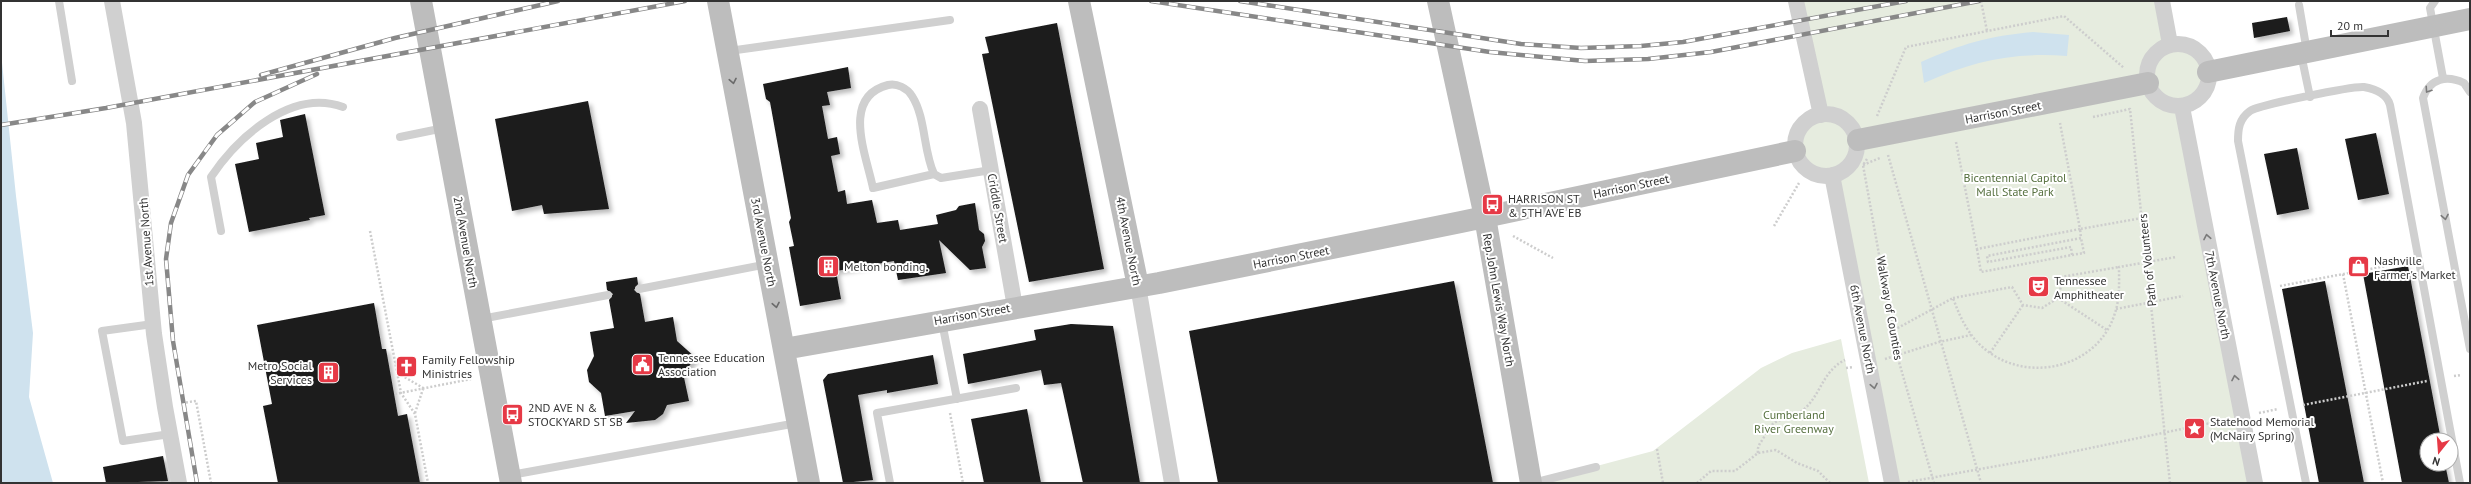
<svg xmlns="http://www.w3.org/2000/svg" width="2471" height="484" font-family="'PT Sans',sans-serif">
  <defs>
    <filter id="shadow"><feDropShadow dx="3.5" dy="3.5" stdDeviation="2" flood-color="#0004"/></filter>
  </defs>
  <rect width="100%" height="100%" fill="#fff"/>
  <path fill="#e6ecdf" d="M1796 1H2162L2175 43C2211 46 2221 91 2186 106L2255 483H1892L1828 176C1792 175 1781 131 1815 116Z
    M1841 339 1869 483H1533L1653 451 1761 368 1792 353Z"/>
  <path fill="#cfe2ee" d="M2033 32 2069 35 2067 56C2013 52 1973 61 1924 83L1921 62C1961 44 1989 36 2033 32Z
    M1 53 16 196 33 333 29 397 53 483H1Z"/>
  <path fill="#1a1a1a" filter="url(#shadow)" d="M2287 17 2290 31 2254 38 2252 23Z
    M1057 23 1104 269 1029 282 982 54 989 53 985 37Z
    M848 67 851 88 827 92 830 105 822 106 828 139 837 137 840 154 831 156 838 192 845 190 847 204 872 200 877 223 898 220 900 230 938 224 936 215 956 210 959 206 975 203 979 230 984 234 985 241 982 247 986 268 970 270 939 240 946 273 898 280 894 261 836 271 841 299 800 306 789 247 794 246 789 222 791 218 770 102 766 99 763 84Z
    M588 101 609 209 544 214 542 205 512 211 495 119Z
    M305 114 325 215 309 218 310 220 249 232 235 164 259 159 256 143 283 137 280 120Z
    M2376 133 2389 194 2358 200 2345 139Z
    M2297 148 2309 209 2277 215 2264 154Z
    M2408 266 2441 440H2427V464H2445L2449 483H2402L2363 274Z
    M637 277 638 284 634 290 640 294 645 322 673 317 677 341 696 358 683 373 689 401 667 405 663 414 655 420 626 423 635 411 605 416 601 393 589 382 587 370 594 356 590 332 614 328 609 300 613 294 607 290 606 282Z
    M1454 281 1493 483H1218L1189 331Z
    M2325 281 2364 483H2319L2282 289Z
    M374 303 382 349H386L398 416 407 414 420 483H278L263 406 272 404 257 325Z
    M1071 324 1113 326 1140 483H1083L1061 383 1044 385 1041 370 968 384 963 354 1036 340 1034 330Z
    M933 355 938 384 887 393V390L858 395 873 480 843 483 823 380 828 374Z
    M1027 409 1041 483H984L971 419Z
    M163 456 168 481 106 483 103 467Z"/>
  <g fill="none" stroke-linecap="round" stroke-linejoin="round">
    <path stroke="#cdcdcd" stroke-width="2.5" stroke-dasharray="2 2" stroke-linecap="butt" d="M1981 1 1987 31
      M1877 116 1906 47 2064 16 2124 68
      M2093 117 2130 109 2170 483
      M1956 142 1977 249 2080 229 2060 123
      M1888 155 1981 483
      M1867 159 1863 165 1897 355 1934 483
      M1863 165 1880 158
      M1774 226 1799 183
      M370 231 401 393 415 414 428 483
      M1513 236 1553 258
      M1977 249 1981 272 2072 255 2071 247 1988 262 1987 256 2081 238 2080 229 2142 218
      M2072 255 2084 253 2081 238
      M2343 274 2383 483
      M2280 286 2407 262
      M1953 298 2012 287 2023 305 2042 308 2058 298 2061 286V277L2119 267
      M2058 298 2107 330
      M2116 309 2183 296
      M1894 330 1953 298C1961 320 1970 339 1990 353 2033 383 2099 366 2115 313 2120 298 2119 283 2119 267L2176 257
      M1990 353 2023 305
      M1885 359 1939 342 1971 335
      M395 362 399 364 401 375 425 389
      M1846 368 1853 367
      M2454 376 2461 375
      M395 394 471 379
      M182 403 196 401 211 483
      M2303 405 2427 381
      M415 413 423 389
      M950 413 963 483
      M2259 413 2278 409
      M1657 449 1663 483
      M1758 453C1757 445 1761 443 1764 437 1775 413 1785 424 1802 411 1821 396 1822 371 1845 360
      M1908 482 2047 457 2225 420
      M1697 483 1711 471H1735L1758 453 1776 450 1797 463 1818 471 1830 483"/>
    <path stroke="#d0d0d0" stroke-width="8" d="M59 1 72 81
      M2435 1 2430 8 2443 78
      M2299 5 2307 52
      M729 51 950 20
      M2301 54 2310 97
      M2470 92 2464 83C2447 75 2430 78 2423 98L2470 349
      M400 137 444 128
      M934 174 873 188C866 154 841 97 888 85 897 83 907 88 912 96 926 118 923 150 934 174L941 178 991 170
      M221 231 211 177C237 138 291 88 343 107
      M639 289 768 264
      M481 319 608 295
      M942 322 957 399
      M153 324 102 331 123 441 170 434
      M511 475 797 423
      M890 483 877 413 1016 388
      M1533 483 1596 467
      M2306 483 2238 141C2238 129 2239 119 2250 111 2259 105 2352 86 2364 87 2375 89 2387 94 2390 105L2460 483"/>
    <path stroke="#d0d0d0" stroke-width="16" d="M112 1 134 123 154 334 165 407 179 483
      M1796 1 1821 115
      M2162 1 2170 44
      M2147 75a31 31 0 1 1 62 0a31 31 0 1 1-62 0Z
      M2182 107 2255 483
      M980 109 1015 307
      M1795 145a31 31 0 1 1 62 0a31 31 0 1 1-62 0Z
      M1832 175 1892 483
      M1138 286 1172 483"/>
    <path stroke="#bdbdbd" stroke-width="22" d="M421 1 511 483
      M718 1 809 483
      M1079 1 1138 286
      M1438 1 1485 217 1531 483
      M2208 72 2470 19
      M1858 140 2148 83
      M784 349 1159 283 1461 222 1795 151"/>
    <defs>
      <path id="rail" d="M1151 1 1490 52 1585 61 1648 59 1711 52 1979 1
        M1240 1 1521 44 1581 48 1641 46 1683 42 1906 1
        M261 75 395 38 558 1
        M1 125 106 108 685 1
        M197 483 173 341 166 259 171 223 188 175 217 135 255 102 317 74"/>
    </defs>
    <use href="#rail" stroke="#888" stroke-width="4.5"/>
    <use href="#rail" stroke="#fff" stroke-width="3" stroke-dasharray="9" stroke-linecap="butt"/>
  </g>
  <defs><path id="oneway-chevron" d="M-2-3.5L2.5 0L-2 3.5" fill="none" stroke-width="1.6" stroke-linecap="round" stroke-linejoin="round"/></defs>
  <g stroke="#6a6a6a">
    <use href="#oneway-chevron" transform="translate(733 81) rotate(79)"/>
    <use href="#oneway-chevron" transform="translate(776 305) rotate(79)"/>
  </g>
  <g stroke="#7a7a7a">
    <use href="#oneway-chevron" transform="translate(2428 90) rotate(124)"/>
    <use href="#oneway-chevron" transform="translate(2445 217) rotate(79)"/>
    <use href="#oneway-chevron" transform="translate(2207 237) rotate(-101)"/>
    <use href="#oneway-chevron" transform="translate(2235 378) rotate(-101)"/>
    <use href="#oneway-chevron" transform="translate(1874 386) rotate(79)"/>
  </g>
  <defs>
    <symbol id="bus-square" viewBox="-11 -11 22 22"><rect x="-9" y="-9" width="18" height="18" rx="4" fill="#e63946" stroke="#fff"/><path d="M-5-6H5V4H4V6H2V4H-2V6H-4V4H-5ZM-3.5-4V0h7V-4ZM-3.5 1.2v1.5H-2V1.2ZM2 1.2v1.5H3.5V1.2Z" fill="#fff"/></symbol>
    <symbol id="building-square" viewBox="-11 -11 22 22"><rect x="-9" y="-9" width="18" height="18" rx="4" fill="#e63946" stroke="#fff"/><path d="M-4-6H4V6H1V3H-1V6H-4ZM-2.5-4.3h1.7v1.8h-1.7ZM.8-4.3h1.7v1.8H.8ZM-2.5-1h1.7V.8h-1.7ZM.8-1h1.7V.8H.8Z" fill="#fff"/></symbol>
    <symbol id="shop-square" viewBox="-11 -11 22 22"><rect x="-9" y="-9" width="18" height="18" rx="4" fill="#e63946" stroke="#fff"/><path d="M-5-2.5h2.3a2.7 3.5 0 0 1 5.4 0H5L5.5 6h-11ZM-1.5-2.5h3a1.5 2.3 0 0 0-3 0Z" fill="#fff"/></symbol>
    <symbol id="theatre-square" viewBox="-11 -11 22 22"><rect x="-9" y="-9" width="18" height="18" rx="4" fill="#e63946" stroke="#fff"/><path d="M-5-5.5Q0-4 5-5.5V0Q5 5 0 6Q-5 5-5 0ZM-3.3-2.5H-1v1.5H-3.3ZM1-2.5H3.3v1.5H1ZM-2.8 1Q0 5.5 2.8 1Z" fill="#fff"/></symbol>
    <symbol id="civic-square" viewBox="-11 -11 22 22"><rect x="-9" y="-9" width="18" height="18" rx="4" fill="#e63946" stroke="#fff"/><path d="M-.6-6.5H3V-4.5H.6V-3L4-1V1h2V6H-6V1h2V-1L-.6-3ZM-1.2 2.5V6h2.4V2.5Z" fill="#fff"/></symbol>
    <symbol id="church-square" viewBox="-11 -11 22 22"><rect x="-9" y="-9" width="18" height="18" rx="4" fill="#e63946" stroke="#fff"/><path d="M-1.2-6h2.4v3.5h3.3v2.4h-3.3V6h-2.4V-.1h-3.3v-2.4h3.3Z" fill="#fff"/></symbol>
    <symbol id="sight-square" viewBox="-11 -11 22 22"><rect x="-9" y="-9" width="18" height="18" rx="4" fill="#e63946" stroke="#fff"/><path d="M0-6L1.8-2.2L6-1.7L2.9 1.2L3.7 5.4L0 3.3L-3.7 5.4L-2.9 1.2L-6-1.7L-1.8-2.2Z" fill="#fff"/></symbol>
  </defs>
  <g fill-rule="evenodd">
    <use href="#bus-square" x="1480" y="192" width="25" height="25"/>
    <use href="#building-square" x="816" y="254" width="25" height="25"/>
    <use href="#shop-square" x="2346" y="254" width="25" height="25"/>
    <use href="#theatre-square" x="2026" y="274" width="25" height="25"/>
    <use href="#civic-square" x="630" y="352" width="25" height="25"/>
    <use href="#church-square" x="394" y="354" width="25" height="25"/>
    <use href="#building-square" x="316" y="360" width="25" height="25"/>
    <use href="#bus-square" x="500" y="402" width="25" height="25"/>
    <use href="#sight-square" x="2182" y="416" width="25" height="25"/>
  </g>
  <g text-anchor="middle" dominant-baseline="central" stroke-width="4" stroke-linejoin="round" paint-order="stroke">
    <g font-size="12" fill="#333" stroke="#fff">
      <text transform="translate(2003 112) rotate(-11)">Harrison Street</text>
      <text transform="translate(1631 186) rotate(-12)">Harrison Street</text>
      <text transform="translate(998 208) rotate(80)">Criddle Street</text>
      <text transform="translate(1129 241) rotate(79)">4th Avenue North</text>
      <text transform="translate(146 242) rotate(-94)">1st Avenue North</text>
      <text transform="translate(466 242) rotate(80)">2nd Avenue North</text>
      <text transform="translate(764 242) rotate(79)">3rd Avenue North</text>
      <text transform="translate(1291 257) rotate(-11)">Harrison Street</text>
      <text transform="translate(2147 260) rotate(-96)">Path of Volunteers</text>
      <text transform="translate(2218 295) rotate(79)">7th Avenue North</text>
      <text transform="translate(1499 300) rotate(80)">Rep. John Lewis Way North</text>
      <text transform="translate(1890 308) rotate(80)">Walkway of Counties</text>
      <text transform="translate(972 314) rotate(-10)">Harrison Street</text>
      <text transform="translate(1863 329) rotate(79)">6th Avenue North</text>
    </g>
    <g font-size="12" fill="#56703f" stroke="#fff">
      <text x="2015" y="177">Bicentennial Capitol<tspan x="2015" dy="14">Mall State Park</tspan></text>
      <text x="1794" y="414">Cumberland<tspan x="1794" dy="14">River Greenway</tspan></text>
    </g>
    <g font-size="12" fill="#333" stroke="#fff" text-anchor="start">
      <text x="1508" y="198">HARRISON ST<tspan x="1508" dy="14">&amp; 5TH AVE EB</tspan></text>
      <text x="2374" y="260">Nashville<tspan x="2374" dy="14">Farmer's Market</tspan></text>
      <text x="844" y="266">Melton bonding.</text>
      <text x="2054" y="280">Tennessee<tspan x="2054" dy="14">Amphitheater</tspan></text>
      <text x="658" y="357">Tennessee Education<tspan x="658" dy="14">Association</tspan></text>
      <text x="422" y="359">Family Fellowship<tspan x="422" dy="14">Ministries</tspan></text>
      <text x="312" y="365" text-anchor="end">Metro Social<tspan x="312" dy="14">Services</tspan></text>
      <text x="528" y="407">2ND AVE N &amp;<tspan x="528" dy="14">STOCKYARD ST SB</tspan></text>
      <text x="2210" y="421">Statehood Memorial<tspan x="2210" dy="14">(McNairy Spring)</tspan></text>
    </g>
  </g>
  <rect width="2471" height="484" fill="none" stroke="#333333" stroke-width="4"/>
  <g transform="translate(2439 452) rotate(197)"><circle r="19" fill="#ffffff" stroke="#adadad"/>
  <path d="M0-3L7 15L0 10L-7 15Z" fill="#e63946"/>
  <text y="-6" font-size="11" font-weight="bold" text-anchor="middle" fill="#333333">N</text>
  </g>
  <path d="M2331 30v6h57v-6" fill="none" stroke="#333333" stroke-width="2"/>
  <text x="2337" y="30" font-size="12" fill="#333333" stroke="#ffffff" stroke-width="3" paint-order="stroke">20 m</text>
</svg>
